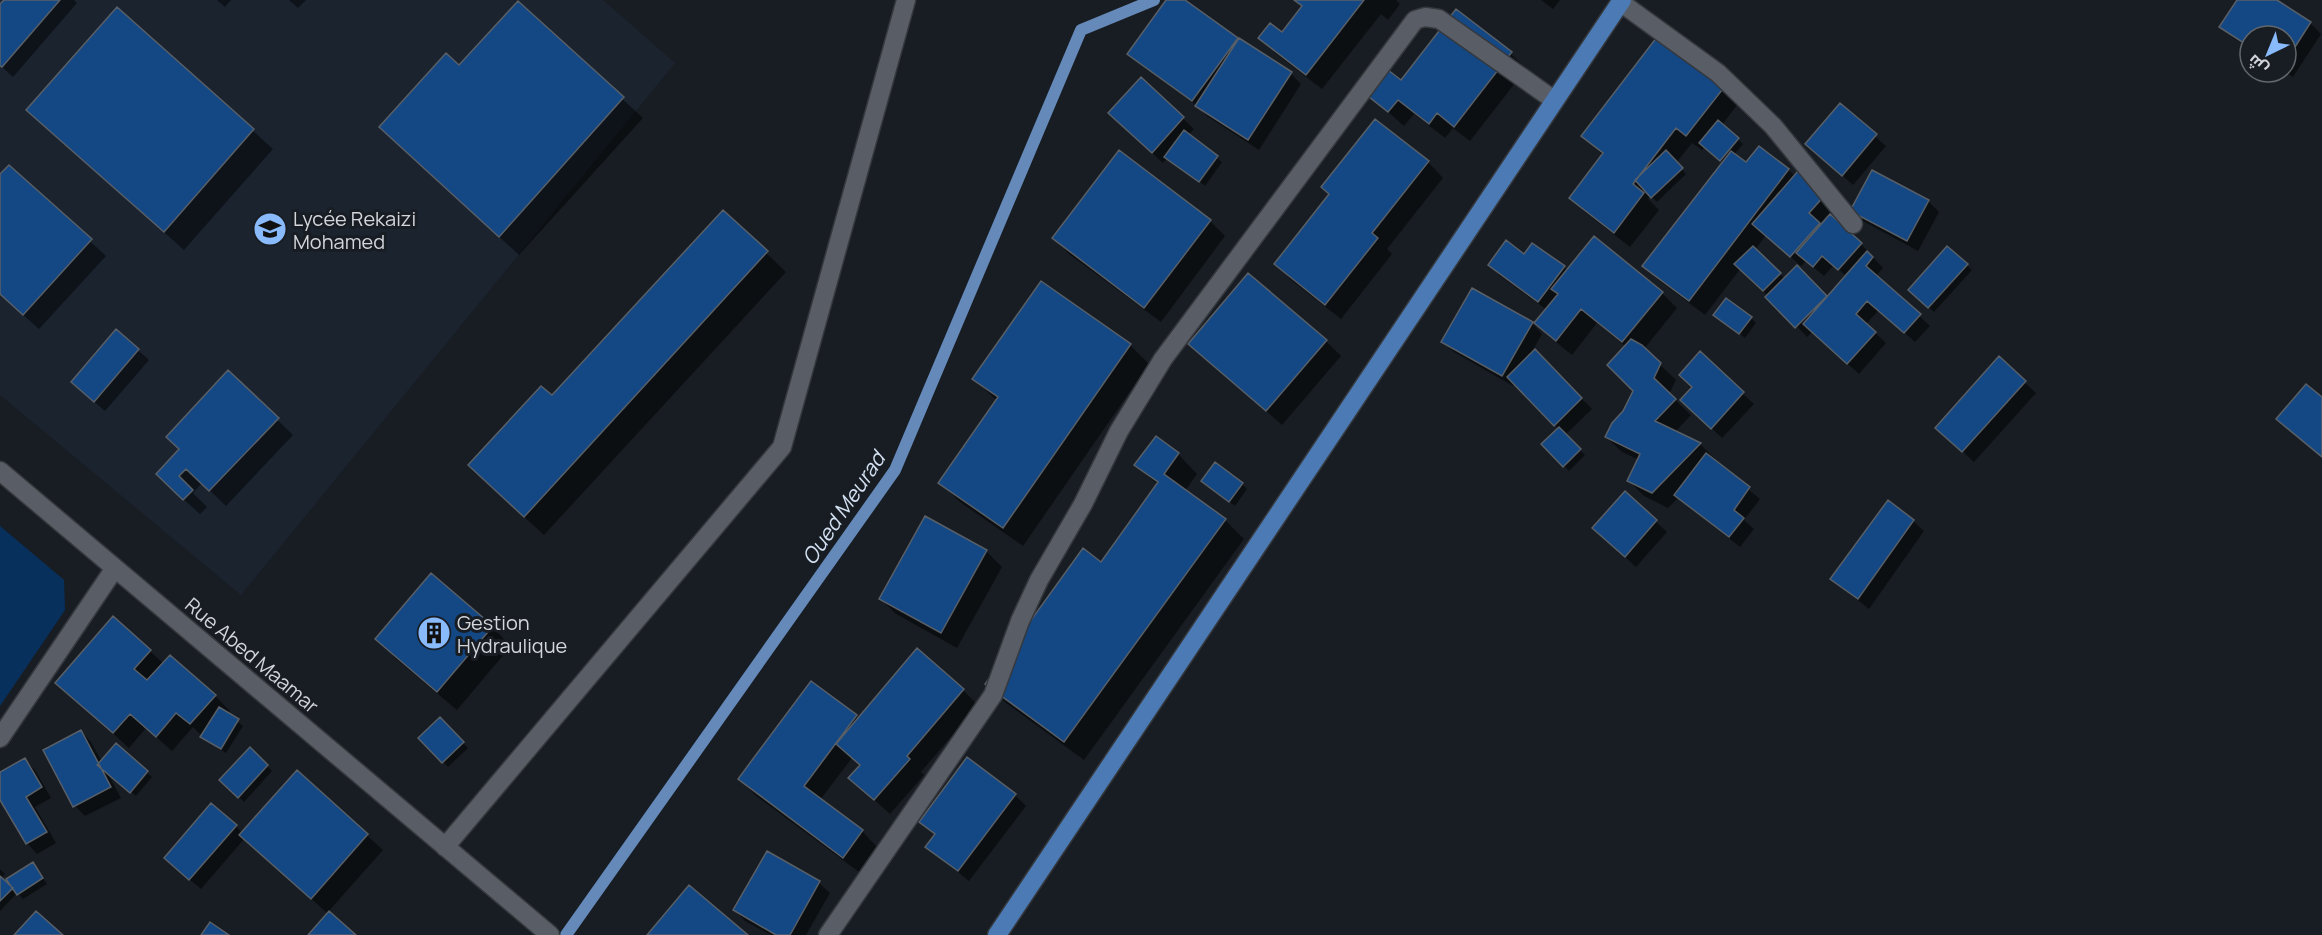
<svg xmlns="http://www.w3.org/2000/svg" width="2322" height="935" font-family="Manrope,Cairo,sans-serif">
  <rect width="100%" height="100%" fill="#181d23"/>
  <path fill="#1b232f" d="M0 0H603L675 63 241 595 0 395Z"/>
  <path fill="#08305d" d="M0 526 64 580 65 610 0 706Z"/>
  <path fill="#0007" fill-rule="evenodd" d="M6 0H74L77 3 13 77 0 65V7Z
    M217 0H231L225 7Z
    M289 0H306L298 8Z
    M1168 0H1183L1239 41 1291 74 1301 84 1259 150 1207 116 1196 105 1140 64 1129 54Z
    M1295 0H1396L1400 4 1388 20 1381 14 1322 89 1275 53 1260 38 1282 34 1303 8Z
    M1541 0H1560L1553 9Z
    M2239 0H2275L2310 23 2321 34 2293 77 2285 72 2286 36H2250V49L2232 37 2221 26Z
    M518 3 643 118 519 255 381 127 459 67Z
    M117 9 273 149 184 250 28 110Z
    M1456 11 1511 54 1526 69 1470 141 1453 128 1445 138 1414 114 1404 126 1370 96 1401 82Z
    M1660 36 1740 101 1722 125 1743 144 1734 155 1746 164 1788 170 1835 207 1819 224 1861 244 1883 268 1876 276 1930 326 1915 342 1879 310 1866 324 1886 343 1859 374 1812 332 1807 337 1741 268 1705 315 1660 281 1644 266 1724 163 1705 147 1702 150 1692 143 1676 163 1686 174 1657 202 1651 196 1648 199 1659 210 1630 247 1586 213 1571 198 1603 155 1583 136ZM1766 235 1801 266 1806 261 1824 276 1834 265 1847 277 1828 298 1797 267 1785 279 1755 250Z
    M1141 79 1194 129 1188 135 1222 162 1205 186 1168 157 1163 163 1120 124Z
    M1840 105 1886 146 1853 185 1807 144Z
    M1428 162 1443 178 1387 249 1392 254 1341 319 1291 280 1276 264Z
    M9 167 106 256 39 329 0 294V177Z
    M1928 201 1939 212 1918 251 1863 221 1852 211Z
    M723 212 786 272 544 535 489 485Z
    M1210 221 1225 236 1161 322 1069 254 1054 238Z
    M1947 248 1972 270 1934 312 1915 295Z
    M1525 256 1564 267 1567 271 1662 293 1677 308 1644 349 1676 380 1669 394 1691 415 1675 432 1700 444 1715 459 1714 461 1760 499 1744 520 1754 529 1740 547 1678 498 1668 508 1644 496 1629 481 1639 460 1622 452 1606 437 1624 412 1635 391 1626 347 1597 323 1572 355 1551 338 1536 323 1547 310 1500 276 1490 265Z
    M1751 318 1756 323 1745 338 1720 319Z
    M1532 323 1542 334 1533 350 1592 409 1565 435 1585 455 1569 471 1543 444 1559 429 1515 383 1513 386 1454 352 1443 342Z
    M116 331 149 360 105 411 83 392Z
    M1326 341 1341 356 1282 425 1190 344Z
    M1130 345 1149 364 1023 546 960 502 940 483 997 401 974 379Z
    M1700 354 1754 404 1722 438 1693 411 1694 388Z
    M1999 359 2036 393 1974 462 1948 438Z
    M228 373 293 435 226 506 202 483 193 493 207 507 200 514 173 490 181 450Z
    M1178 454 1197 474 1185 491 1225 520 1244 539 1084 760 1006 703 987 684 1101 564 1158 485 1136 465Z
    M1242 484 1247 489 1235 506 1208 486Z
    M1625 493 1667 532 1636 567 1604 538Z
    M1913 521 1924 531 1869 609 1832 579Z
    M986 551 1002 567 957 648 896 614 881 599Z
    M492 627 511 646 457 710 396 659 377 639Z
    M150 651 164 664 215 696 230 711 228 714 243 726 226 753 207 741 193 727 172 751 146 728 129 748 57 683Z
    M963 690 978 705 921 772 924 775 890 814 850 778 861 766 852 758 820 800 862 831 877 847 859 872 755 795 740 779 856 716 858 718Z
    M440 719 468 748 448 767 420 738Z
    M81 731 91 742 102 762 116 746 152 777 136 796 107 772 121 798 85 816 75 806Z
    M250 749 272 771 244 802 221 780Z
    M24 759 35 770 51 798 35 807 56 843 37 854 27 843 0 798V774Z
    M968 759 1015 795 1026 806 969 881 927 847 936 835 921 821Z
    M297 772 383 850 328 912 354 935H310L328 914 245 838 201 889 177 869 236 826 242 833Z
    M767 853 819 883 830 893 806 935H771L745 921 735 910Z
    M33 864 47 884 23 899 17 893 0 911V869L5 874 0 879 15 893Z"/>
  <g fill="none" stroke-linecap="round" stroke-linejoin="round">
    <path stroke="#6589b8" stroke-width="12" d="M566 935 895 470 1081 30 1154 0"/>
  </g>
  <path fill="#134885" stroke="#595f67" stroke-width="1.5" d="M4 0H60L2 67 0 66V4Z
    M1166 0H1185L1238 38 1192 101 1127 54Z
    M1294 0H1364L1306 75 1258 38 1270 23 1282 32 1302 6Z
    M2237 0H2277L2311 22 2286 61V36H2250V47L2219 27Z
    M518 1 624 97 499 237 379 127 446 53 459 65Z
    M117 7 254 129 164 232 26 110Z
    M1456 9 1512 52 1454 127 1437 113 1429 124 1398 100 1388 112 1368 96 1388 70 1401 80Z
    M1660 33 1726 85 1686 136 1676 128 1633 184 1644 193 1614 233 1569 198 1603 153 1581 136Z
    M1239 38 1292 72 1248 140 1195 106Z
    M1141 77 1184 117 1152 153 1108 113Z
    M1840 103 1877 134 1842 176 1805 144Z
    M1375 119 1429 161 1372 233 1378 238 1325 305 1274 264 1329 194 1321 187Z
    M1718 120 1739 138 1720 161 1699 143Z
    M1184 130 1218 156 1199 182 1164 157Z
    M1759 146 1789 169 1689 301 1642 266 1731 151 1746 162Z
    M1119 150 1211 220 1144 308 1052 238Z
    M1666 150 1683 168 1651 198 1635 180Z
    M9 165 92 239 23 315 0 294V174Z
    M1872 170 1929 200 1907 241 1850 211Z
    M1798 171 1825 195 1809 213 1820 223 1790 257 1752 224Z
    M723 210 768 251 524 517 468 465 541 386 552 395Z
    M1830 214 1862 243 1838 270 1822 256 1813 267 1796 253Z
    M1594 236 1663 292 1622 342 1581 309 1556 341 1534 323 1558 294 1551 289Z
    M1506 240 1524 254 1532 243 1565 266 1538 302 1488 265Z
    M1753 246 1781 273 1763 291 1734 264Z
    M1947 246 1968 264 1928 308 1908 290Z
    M1867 251 1873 257 1866 266 1921 314 1904 333 1867 301 1856 314 1876 332 1847 364 1803 324Z
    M1797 265 1827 296 1795 328 1765 297Z
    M1248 273 1327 340 1266 411 1188 344Z
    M1041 281 1131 344 1003 528 938 483 998 397 972 379Z
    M1472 288 1533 322 1502 376 1441 342Z
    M1726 298 1752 317 1739 334 1713 315Z
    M116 329 139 349 94 402 71 382Z
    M1631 339 1642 345 1661 363 1654 378 1676 399 1655 421 1701 443 1652 493 1627 481 1640 454 1605 437 1612 423 1623 411 1633 391 1607 365Z
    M1535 349 1582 398 1554 426 1507 377Z
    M1700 351 1744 392 1711 429 1680 400 1692 387 1679 375Z
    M1999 356 2026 381 1962 452 1935 428Z
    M228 370 279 418 209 491 186 469 179 476 193 490 183 500 156 474 179 449 166 437Z
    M2306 384 2322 397V457L2276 419Z
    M1559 427 1581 449 1563 467 1541 444Z
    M1156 436 1179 453 1164 474 1226 519 1064 742 985 684 1083 548 1101 562 1158 482 1134 465Z
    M1706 453 1750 487 1734 510 1744 518 1729 537 1674 495Z
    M1215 462 1243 483 1229 502 1201 481Z
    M1625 491 1657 520 1625 557 1592 528Z
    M1888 500 1914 520 1858 599 1830 579Z
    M925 516 987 550 941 633 879 599Z
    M431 573 493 626 437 692 375 639Z
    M113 616 151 650 134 669 147 680 170 655 216 695 190 724 176 713 156 737 130 714 113 733 55 683Z
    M917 648 964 689 907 756 910 759 874 800 848 778 860 765 836 744Z
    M811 681 857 715 804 786 863 830 843 858 738 779Z
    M219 707 239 719 221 749 200 737Z
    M440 717 464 742 442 763 418 738Z
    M81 730 111 787 73 807 43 750Z
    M116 743 148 771 130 793 97 765Z
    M250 747 268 765 238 798 219 780Z
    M967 757 1016 794 958 871 925 847 935 834 919 822Z
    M25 758 42 787 26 797 47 832 26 844 0 800V772Z
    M297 770 368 834 311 899 239 835Z
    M211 803 237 825 189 880 164 858Z
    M767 851 820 881 790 935H776L733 910Z
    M33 862 43 878 17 895 6 879Z
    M0 876 13 888 0 901Z
    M689 885 748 935H647Z
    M36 911 63 935H14Z
    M329 911 356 935H308Z
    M210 922 229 935H201Z"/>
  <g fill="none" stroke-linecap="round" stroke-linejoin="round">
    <defs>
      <path id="minor" d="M1620 2 1718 73 1773 126 1853 224
        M0 471 550 935
        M0 738 115 568
        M445 847 782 447 906 0
        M828 935 993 695 1020 621 1039 580 1083 504 1119 431 1163 359 1415 20 1425 17 1439 19 1554 100"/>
      <path id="primary" d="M997 935 1622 0"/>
    </defs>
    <use href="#minor" stroke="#35383d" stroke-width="21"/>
    <use href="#primary" stroke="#35383d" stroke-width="21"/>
    <use href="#minor" stroke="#595e66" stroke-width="18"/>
    <use href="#primary" stroke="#4b7ab4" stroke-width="18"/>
  </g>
  <defs>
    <symbol id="school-disc" viewBox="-11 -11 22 22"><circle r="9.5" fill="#88bafc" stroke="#181d23"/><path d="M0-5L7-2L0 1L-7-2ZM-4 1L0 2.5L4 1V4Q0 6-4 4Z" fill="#111"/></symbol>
    <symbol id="building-disc" viewBox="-11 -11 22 22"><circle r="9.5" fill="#88bafc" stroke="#181d23"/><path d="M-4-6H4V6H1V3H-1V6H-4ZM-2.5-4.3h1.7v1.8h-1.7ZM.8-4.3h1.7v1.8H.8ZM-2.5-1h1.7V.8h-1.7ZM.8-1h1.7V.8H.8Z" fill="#111"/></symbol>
  </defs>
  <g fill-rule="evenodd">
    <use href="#school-disc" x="251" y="210" width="38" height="38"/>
    <use href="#building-disc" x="415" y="614" width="38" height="38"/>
  </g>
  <g text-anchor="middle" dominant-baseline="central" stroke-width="6" stroke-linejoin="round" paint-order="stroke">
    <g font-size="20" fill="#d2d5da" stroke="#181d23" text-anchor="start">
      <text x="293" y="218">Lycée Rekaizi<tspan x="293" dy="23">Mohamed</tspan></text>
      <text x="457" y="622">Gestion<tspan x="457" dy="23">Hydraulique</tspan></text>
    </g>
    <g font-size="20" fill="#d2d5da" stroke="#181d23">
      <text transform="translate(252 655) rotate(40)">Rue Abed Maamar</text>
    </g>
    <g font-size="21" font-style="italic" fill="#d3e1f3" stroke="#181d23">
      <text transform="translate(843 508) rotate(-56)">Oued Meurad</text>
    </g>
  </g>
  <g transform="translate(2268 54) rotate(223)"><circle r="28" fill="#181d23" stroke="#62676c" stroke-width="1.5"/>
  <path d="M0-4.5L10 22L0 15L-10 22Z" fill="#88bafc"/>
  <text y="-9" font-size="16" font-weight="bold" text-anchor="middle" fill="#d2d5da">ش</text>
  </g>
</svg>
